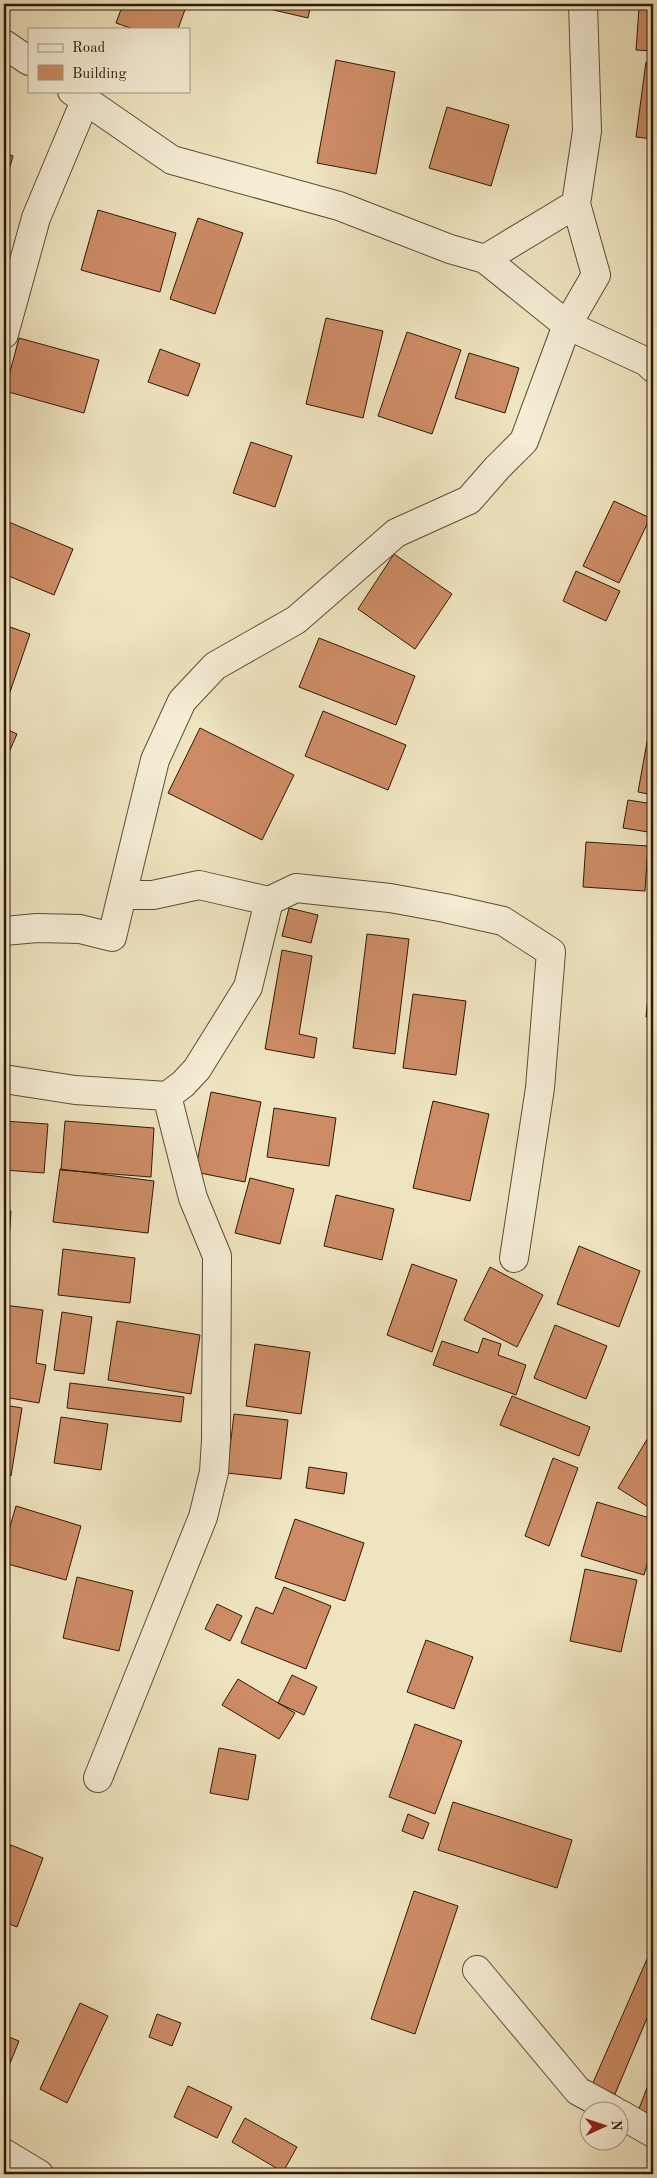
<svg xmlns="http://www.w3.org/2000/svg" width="657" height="2178" font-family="'Old Standard TT',serif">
  <rect width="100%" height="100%" fill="#efe4c0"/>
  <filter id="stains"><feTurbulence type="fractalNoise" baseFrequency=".004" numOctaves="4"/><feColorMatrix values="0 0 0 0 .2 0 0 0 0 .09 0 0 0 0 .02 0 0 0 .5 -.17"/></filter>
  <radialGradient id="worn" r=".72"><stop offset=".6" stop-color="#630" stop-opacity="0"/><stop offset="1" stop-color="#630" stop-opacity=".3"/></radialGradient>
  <path fill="#cd8c66" stroke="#2f1906" d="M123 4H187L178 29H133L116 23Z
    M248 4H311L308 18Z
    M639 8 653 9V51L636 50Z
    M336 60 395 72 376 174 317 163Z
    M646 62 653 63V139L636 137Z
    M447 107 509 125 491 186 429 168Z
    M4 153 13 156 4 188Z
    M4 200 10 202 4 229Z
    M98 210 176 233 160 292 81 270Z
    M198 218 243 233 215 314 170 299Z
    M326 318 383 331 363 418 306 404Z
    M407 332 461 350 432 434 378 416Z
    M19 338 99 360 84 413 5 391Z
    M160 349 200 364 188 396 148 382Z
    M469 353 519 368 505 413 455 398Z
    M251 442 292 456 275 507 233 493Z
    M614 501 650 518 619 583 583 566Z
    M4 520 73 549 54 595 4 574Z
    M394 554 452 594 415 649 358 609Z
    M576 571 620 591 606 621 563 601Z
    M4 625 30 634 10 692 4 689Z
    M319 638 415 676 396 725 299 687Z
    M323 711 406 745 388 790 305 756Z
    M4 728 17 734 4 764Z
    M200 728 294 775 262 840 168 793Z
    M649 731 653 732V795L638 792Z
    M628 800 653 804 648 832 623 828Z
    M586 842 648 846 645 891 583 887Z
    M289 908 318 915 311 943 282 936Z
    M367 934 409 939 395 1054 353 1048Z
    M282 950 312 956 299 1034 317 1038 314 1058 265 1049Z
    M651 967H653V1018L646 1017Z
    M413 994 466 1001 456 1075 403 1068Z
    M211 1092 261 1102 245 1182 195 1172Z
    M433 1101 489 1114 470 1201 413 1188Z
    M274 1108 336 1118 329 1166 267 1157Z
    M4 1121 48 1124 44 1173 4 1170Z
    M65 1121 154 1128 151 1177 61 1170Z
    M60 1169 154 1181 148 1233 53 1222Z
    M250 1178 294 1189 280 1244 235 1233Z
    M336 1195 394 1209 382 1260 324 1246Z
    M4 1210 11 1211 9 1242 4 1241Z
    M579 1246 640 1271 619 1327 557 1304Z
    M63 1249 135 1258 130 1303 58 1295Z
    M412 1264 457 1280 432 1352 387 1335Z
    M490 1267 543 1295 517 1347 464 1320Z
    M4 1305 43 1310 36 1363 46 1365 39 1403 4 1397Z
    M62 1312 92 1317 84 1374 54 1370Z
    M117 1321 200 1335 191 1394 108 1380Z
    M555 1325 607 1346 586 1399 534 1378Z
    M483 1338 501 1344 498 1355 526 1365 516 1395 433 1365 442 1341 478 1353Z
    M255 1344 310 1352 301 1414 246 1406Z
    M70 1383 184 1397 181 1422 67 1408Z
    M512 1396 590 1427 579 1456 500 1425Z
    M4 1405 22 1408 11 1476 4 1475Z
    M653 1409V1424L647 1421Z
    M234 1414 288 1420 281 1479 227 1473Z
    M61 1417 108 1424 101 1470 54 1463Z
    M649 1436 653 1439V1510L618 1488Z
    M553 1458 578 1468 549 1546 525 1536Z
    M309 1467 347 1473 344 1494 306 1488Z
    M597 1502 653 1519V1543L644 1575 581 1556Z
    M16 1506 81 1526 66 1580 4 1563V1547Z
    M295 1519 364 1543 345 1601 275 1578Z
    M585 1569 637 1580 621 1652 570 1641Z
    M77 1577 133 1591 119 1651 63 1638Z
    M284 1587 331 1606 306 1669 241 1643 256 1607 273 1614Z
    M217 1604 242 1616 230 1641 205 1629Z
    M426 1640 473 1657 454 1709 407 1692Z
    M292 1675 317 1687 304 1715 278 1703Z
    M238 1679 295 1713 279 1739 222 1705Z
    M415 1724 462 1741 435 1814 389 1797Z
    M219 1748 256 1755 248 1800 210 1793Z
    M453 1802 572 1840 557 1888 438 1850Z
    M408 1814 429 1823 423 1839 402 1831Z
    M11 1845 43 1858 17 1927 4 1922V1863Z
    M414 1891 458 1906 415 2034 371 2019Z
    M647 1959 653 1962V2004L615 2094 592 2085Z
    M80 2003 108 2016 67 2103 40 2089Z
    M157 2014 181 2023 172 2046 149 2037Z
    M4 2035 19 2041 4 2078Z
    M653 2072V2121L637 2114Z
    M188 2086 232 2107 217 2138 174 2117Z
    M245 2118 297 2147 283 2172 232 2142Z"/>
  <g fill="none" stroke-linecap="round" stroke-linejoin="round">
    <defs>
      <path id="minor" d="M4 44 29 61
        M72 91 172 160 339 206 450 249 485 259 567 325 647 362 653 368
        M485 259 576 204
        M4 334 36 218 85 101
        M122 895 155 760 182 701 215 666 296 620 396 533 469 500 497 468 524 441 567 325 596 275 576 204 587 131 583 4
        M4 931 37 928 80 929 112 937 122 895H153L199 885 269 901 296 888 390 898 445 908 503 921 551 952 540 1088 514 1258
        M4 1079 75 1090 167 1096 183 1084 197 1069 248 987 269 901
        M98 1778 203 1517 214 1472 216 1440 217 1256 193 1198 167 1096
        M477 1970 578 2091 613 2110
        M620 2114 653 2133
        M4 2153 39 2174"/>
    </defs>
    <use href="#minor" stroke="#5f4c34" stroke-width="30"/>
    <use href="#minor" stroke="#f5edd6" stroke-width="28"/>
  </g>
  <rect width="657" height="2178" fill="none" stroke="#efe4c0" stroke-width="20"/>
  <rect x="5" y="5" width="647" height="2168" fill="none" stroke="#2f1906" stroke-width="2.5"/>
  <rect x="10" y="10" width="637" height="2158" fill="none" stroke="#2f1906"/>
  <rect x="28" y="28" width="162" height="65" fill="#f5edd6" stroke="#a69883"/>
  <rect x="38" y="44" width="25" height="8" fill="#f5edd6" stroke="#a69883"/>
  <text x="72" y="52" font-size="15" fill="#2f1906">Road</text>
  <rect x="38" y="65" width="25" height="15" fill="#cd8c66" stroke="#a69883"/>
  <text x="72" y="78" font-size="15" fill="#2f1906">Building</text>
  <g transform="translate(604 2126) rotate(87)"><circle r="24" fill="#f5edd6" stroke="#a69883"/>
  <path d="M0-4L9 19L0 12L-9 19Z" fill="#8f2418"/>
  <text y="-8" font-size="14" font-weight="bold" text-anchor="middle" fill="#2f1906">N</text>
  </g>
  <rect width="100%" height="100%" filter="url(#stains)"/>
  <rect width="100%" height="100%" fill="url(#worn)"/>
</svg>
